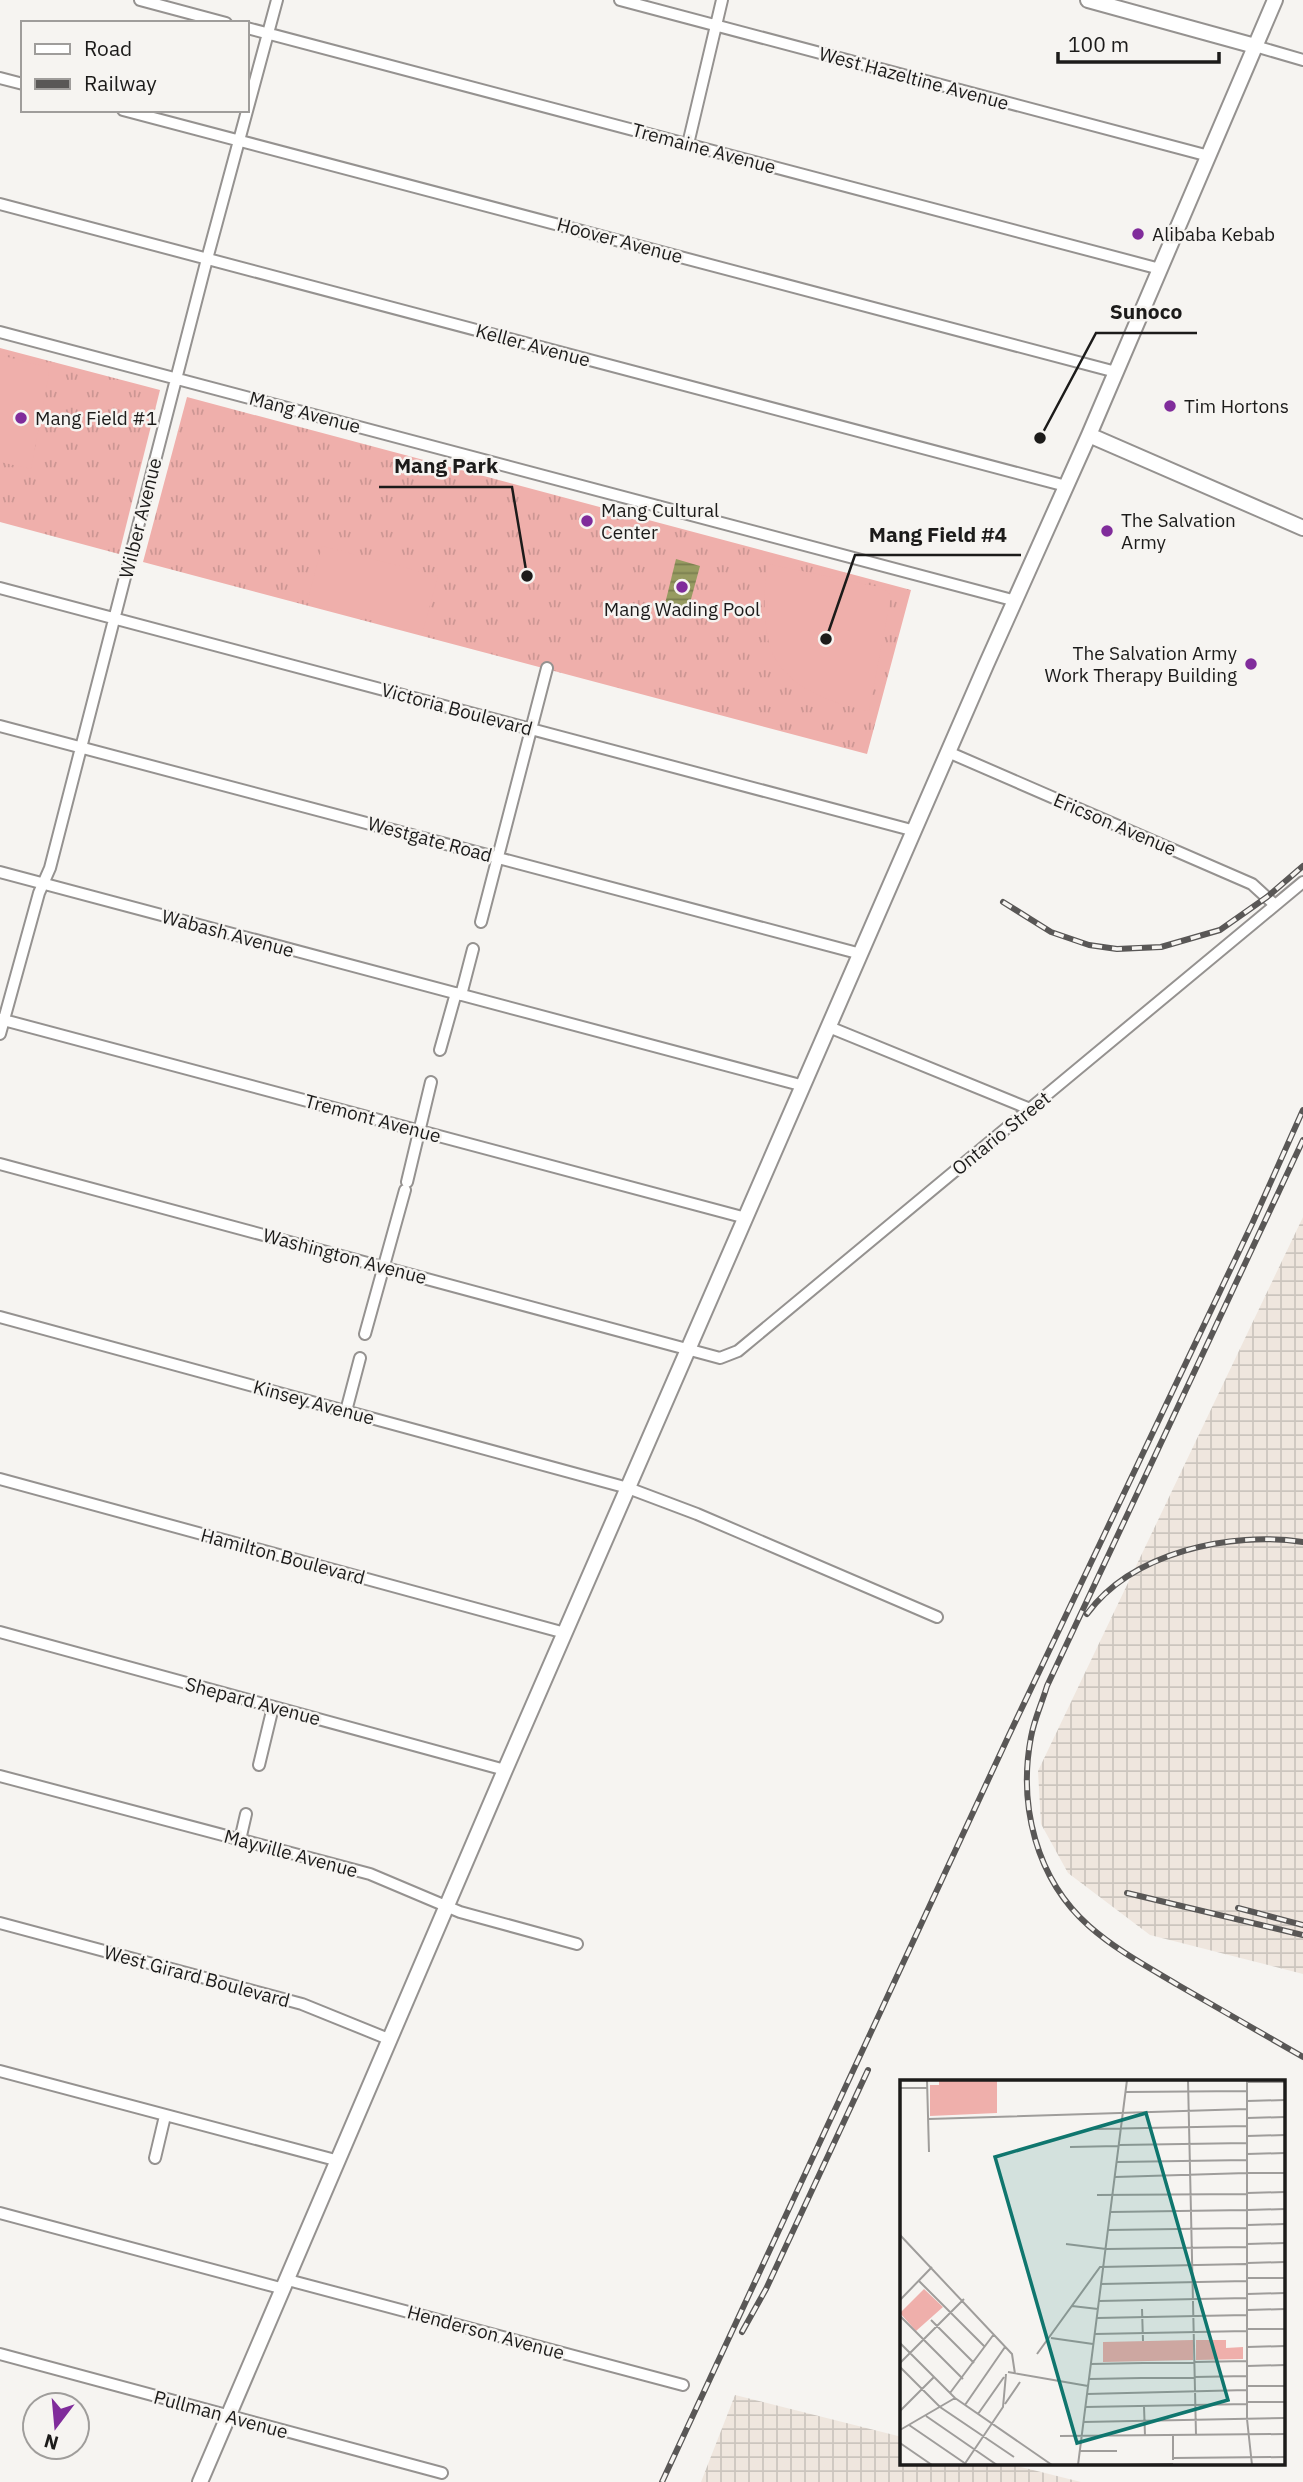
<svg xmlns="http://www.w3.org/2000/svg" width="1303" height="2482" font-family="'IBM Plex Sans',sans-serif">
  <defs>
    <pattern id="industrial-grid" width="8" height="8" patternUnits="userSpaceOnUse" patternTransform="scale(1.75)"><rect width="8" height="8" fill="#efe6de"/><path d="M0 4h8M4 0v8" fill="none" stroke="#ccc5be"/></pattern>
    <pattern id="grass-tufts" width="24" height="20" patternUnits="userSpaceOnUse" patternTransform="scale(1.75)"><rect width="24" height="20" fill="#efafab"/><path d="M3 7l-1-3M5 7V3M7 7l1-3M15 17l-1-3M17 17v-4M19 17l1-3" fill="none" stroke="#cc9693"/></pattern>
    <pattern id="water-rules" width="6" height="5" patternUnits="userSpaceOnUse" patternTransform="scale(1.75)"><rect width="6" height="5" fill="#979b61"/><path d="M0 2.5h6" fill="none" stroke="#7a7e4f"/></pattern>
  </defs>
  <rect width="100%" height="100%" fill="#f6f4f1"/>
  <path fill="url(#industrial-grid)" d="M1303 1217V1974L1150 1935 1068 1873 1041 1824 1038 1771Z
    M735 2395 902 2437V2463H1005L1081 2482H701Z"/>
  <path fill="url(#grass-tufts)" d="M0 348 160 390 119 554 0 522Z
    M187 397 911 590 867 754 143 562Z"/>
  <path fill="#efafab" d="M0 355 46 367 49 374 31 469 0 462Z
    M322 546 438 576 422 634 307 603Z
    M768 564 884 588 891 596 869 711C835 704 795 691 776 660 762 638 763 589 768 564Z"/>
  <path fill="url(#water-rules)" d="M676 559 700 566 687 614 664 608Z"/>
  <g fill="none" stroke-linecap="round" stroke-linejoin="round">
    <defs>
      <path id="street" d="M140 0 226 23
        M620 0 1209 156
        M247 28 1160 269
        M1255 46 1303 60
        M0 78 23 84
        M123 110 1116 372
        M688 144 722 0
        M0 204 1066 486
        M0 332 1016 601
        M0 588 915 831
        M0 726 861 954
        M948 752 1252 884 1275 905
        M0 872 804 1086
        M481 922 547 668
        M461 995 473 949
        M0 1019 746 1218
        M829 1027 1030 1109
        M0 1034 39 893 50 868 207 259 277 0
        M440 1050 456 993
        M0 1164 720 1358 738 1351 1303 882
        M407 1182 431 1082
        M0 1317 628 1488 697 1514 937 1617
        M365 1334 405 1190
        M346 1411 360 1358
        M0 1479 565 1633
        M0 1632 505 1770
        M259 1765 273 1707
        M0 1776 370 1874 460 1912 577 1944
        M240 1840 246 1814
        M0 1923 302 2004 391 2040
        M0 2071 339 2161
        M155 2158 165 2116
        M0 2213 284 2289
        M288 2280 683 2385
        M0 2354 442 2473"/>
      <path id="secondary" d="M1088 0 1255 46
        M1089 435 1303 528
        M200 2482 505 1770 986 665 1089 435 1275 0"/>
    </defs>
    <use href="#street" stroke="#959290" stroke-width="14"/>
    <use href="#secondary" stroke="#959290" stroke-width="18"/>
    <use href="#street" stroke="#fff" stroke-width="10"/>
    <use href="#secondary" stroke="#fff" stroke-width="14"/>
    <defs>
      <path id="rail" d="M1003 902 1051 932 1089 945 1117 949 1161 947 1220 930 1267 897 1303 866
        M1303 1140 1047 1686C1042 1703 1034 1720 1031 1737 1018 1805 1036 1879 1089 1926 1116 1950 1148 1967 1178 1985 1220 2009 1261 2033 1303 2057
        M1087 1614C1132 1552 1231 1531 1303 1542
        M1127 1893 1303 1935
        M1238 1908 1303 1925
        M742 2332 766 2289 868 2070
        M662 2482 1009 1735 1252 1224 1303 1110"/>
    </defs>
    <use href="#rail" stroke="#595756" stroke-width="6"/>
    <use href="#rail" stroke="#f6f4f1" stroke-width="3.5" stroke-dasharray="10" stroke-linecap="butt"/>
  </g>
  <g fill="#802c9b" stroke="#f6f4f1" stroke-width="2.5">
    <circle cx="1138" cy="234" r="7"/>
    <circle cx="1170" cy="406" r="7"/>
    <circle cx="21" cy="418" r="7"/>
    <circle cx="587" cy="521" r="7"/>
    <circle cx="1107" cy="531" r="7"/>
    <circle cx="682" cy="587" r="7"/>
    <circle cx="1251" cy="664" r="7"/>
  </g>
  <g text-anchor="middle" dominant-baseline="central" stroke-width="5" stroke-linejoin="round" paint-order="stroke">
    <g font-size="19" fill="#1c1b1a" stroke="#f6f4f1">
      <text transform="translate(914 78) rotate(15)">West Hazeltine Avenue</text>
      <text transform="translate(704 148) rotate(15)">Tremaine Avenue</text>
      <text transform="translate(620 240) rotate(15)">Hoover Avenue</text>
      <text transform="translate(533 345) rotate(15)">Keller Avenue</text>
      <text transform="translate(305 412) rotate(15)">Mang Avenue</text>
      <text transform="translate(140 518) rotate(-76)">Wilber Avenue</text>
      <text transform="translate(457 709) rotate(15)">Victoria Boulevard</text>
      <text transform="translate(1115 824) rotate(23)">Ericson Avenue</text>
      <text transform="translate(430 839) rotate(15)">Westgate Road</text>
      <text transform="translate(228 933) rotate(15)">Wabash Avenue</text>
      <text transform="translate(373 1118) rotate(15)">Tremont Avenue</text>
      <text transform="translate(1001 1133) rotate(-39)">Ontario Street</text>
      <text transform="translate(345 1256) rotate(15)">Washington Avenue</text>
      <text transform="translate(314 1402) rotate(15)">Kinsey Avenue</text>
      <text transform="translate(283 1556) rotate(15)">Hamilton Boulevard</text>
      <text transform="translate(253 1701) rotate(15)">Shepard Avenue</text>
      <text transform="translate(291 1853) rotate(15)">Mayville Avenue</text>
      <text transform="translate(197 1976) rotate(15)">West Girard Boulevard</text>
      <text transform="translate(486 2332) rotate(15)">Henderson Avenue</text>
      <text transform="translate(221 2414) rotate(15)">Pullman Avenue</text>
    </g>
    <g font-size="19" fill="#1c1b1a" stroke="#f6f4f1" text-anchor="start">
      <text x="1152" y="234">Alibaba Kebab</text>
      <text x="1184" y="406">Tim Hortons</text>
      <text x="35" y="418">Mang Field #1</text>
      <text x="601" y="510">Mang Cultural<tspan x="601" dy="22">Center</tspan></text>
      <text x="1121" y="520">The Salvation<tspan x="1121" dy="22">Army</tspan></text>
      <text x="682" y="609" text-anchor="middle">Mang Wading Pool</text>
      <text x="1237" y="653" text-anchor="end">The Salvation Army<tspan x="1237" dy="22">Work Therapy Building</tspan></text>
    </g>
  </g>
  <g transform="translate(900 2080)">
    <rect width="385" height="385" fill="#f6f4f1"/>
    <path d="M39 0H97V33L30 36V5H39ZM24 209 43 227 16 251 0 233ZM293 260V280L203 282V262ZM296 260H326V268L343 267V279L296 280Z" fill="#efafab"/>
    <path fill="none" stroke="#9f9d9b" stroke-width="2" d="M27 0 29 72M288 0 296 355M347 0V339L352 385M347 2H385M0 8H27M226 12 347 11M347 21 385 20M347 38 385 37M29 39 347 29M195 49 347 46M347 56 385 55M219 65 347 63M170 67 218 66M347 74 385 73M217 82 347 80M347 93H385M215 97 347 93M347 113 385 112M197 115 347 114M347 130 385 129M211 132 347 130M347 145 385 144M208 150 347 148M0 155 112 274 115 294M166 164 206 169 347 167M347 164 385 163M347 183 385 182M347 198H385M19 201 85 267M201 204 347 201M347 214 385 213M0 220 32 187M199 221 347 218M172 226 198 229M242 229 243 261M347 230 385 229M0 236 63 299M197 238 347 235M31 240 74 283M347 249H385M195 254 347 251M151 258 193 264M0 263 55 318 152 385M347 267 385 266M137 274 200 187 346 184M0 283 64 219M191 284 347 281M347 286 385 285M0 287 40 327 114 377M108 292 188 306M189 299 347 296M347 306H385M50 313 94 254M187 314 347 310M347 322H385M105 324 120 302M65 325 105 267M244 326 245 356M185 327 347 324M0 331 34 297M78 334 104 297M26 336 97 385M183 342 385 338M9 345 66 384M0 350 55 318M273 355V380M160 356 385 354M0 363 32 385M180 371H217M273 378 385 377M64 385 103 327 106 294M178 385 227 0M222 385 273 384"/>
    <path fill="#0f766e" fill-opacity="0.15" stroke="#0f766e" stroke-width="3.5" d="M246 33 328 320 177 363 95 77Z"/>
    <rect width="385" height="385" fill="none" stroke="#1c1b1a" stroke-width="3.5"/>
  </g>
  <path fill="none" stroke="#1c1b1a" stroke-width="2.5" d="M1040 438L1096 333H1197M527 576L512 487H379M826 639L855 555H1021"/>
  <g fill="#1c1b1a" stroke="#f6f4f1" stroke-width="2.5">
    <circle cx="1040" cy="438" r="7"/>
    <circle cx="527" cy="576" r="7"/>
    <circle cx="826" cy="639" r="7"/>
  </g>
  <g font-size="21" text-anchor="middle" font-weight="bold" fill="#1c1b1a" stroke="#f6f4f1" stroke-width="5" stroke-linejoin="round" paint-order="stroke">
    <text x="1146" y="319">Sunoco</text>
    <text x="446" y="473">Mang Park</text>
    <text x="938" y="542">Mang Field #4</text>
  </g>
  <rect x="21" y="21" width="228" height="91" fill="#f6f4f1" stroke="#9f9d9b" stroke-width="2"/>
  <rect x="35" y="44" width="35" height="10" fill="#ffffff" stroke="#9f9d9b" stroke-width="2"/>
  <text x="84" y="56" font-size="21" fill="#1c1b1a">Road</text>
  <rect x="35" y="79" width="35" height="10" fill="#595756" stroke="#9f9d9b" stroke-width="2"/>
  <text x="84" y="91" font-size="21" fill="#1c1b1a">Railway</text>
  <g transform="translate(56 2426) rotate(196)"><circle r="33" fill="#f6f4f1" stroke="#9f9d9b" stroke-width="2"/>
  <path d="M0-5L12 26L0 18L-12 26Z" fill="#802c9b"/>
  <text y="-10" font-size="19" font-weight="bold" text-anchor="middle" fill="#1c1b1a">N</text>
  </g>
  <path d="M1058 52v10h161v-10" fill="none" stroke="#1c1b1a" stroke-width="3.5"/>
  <text x="1068" y="52" font-size="21" fill="#1c1b1a" stroke="#f6f4f1" stroke-width="5" paint-order="stroke">100 m</text>
</svg>
